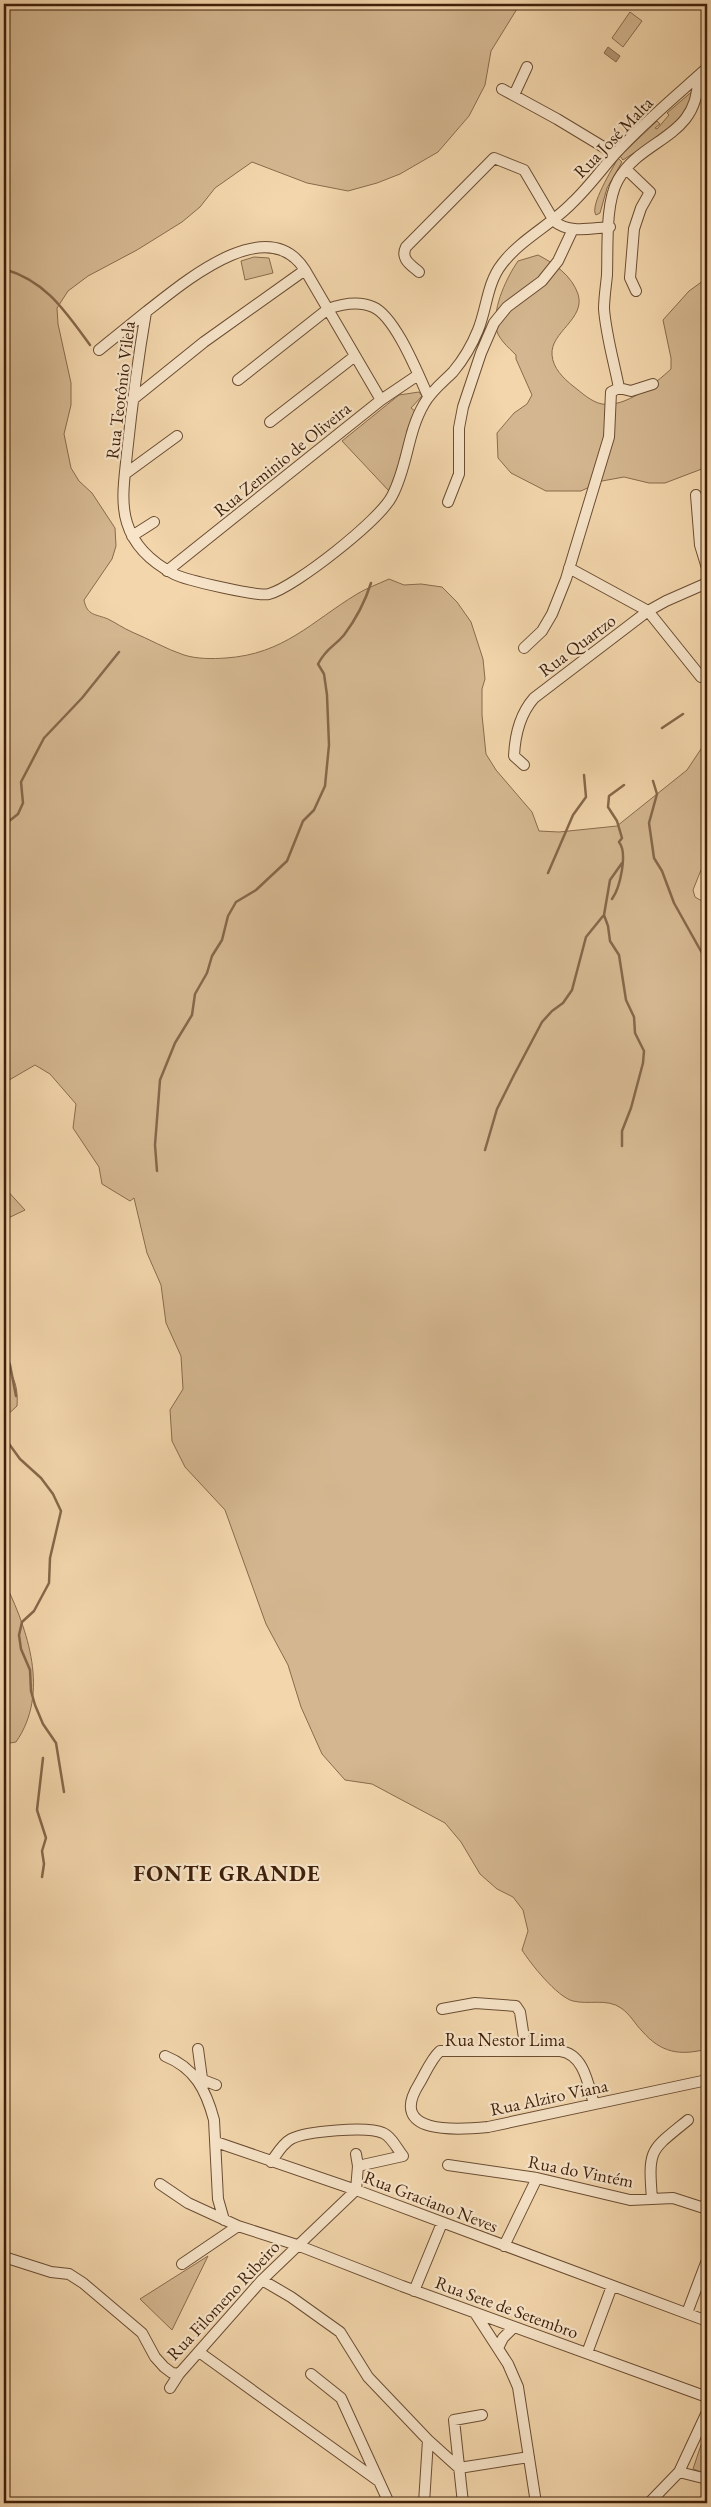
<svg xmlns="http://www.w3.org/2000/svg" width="711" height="2507" font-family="'EB Garamond',serif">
  <rect width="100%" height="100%" fill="#f3d6ac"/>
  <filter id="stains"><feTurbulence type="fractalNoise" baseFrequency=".004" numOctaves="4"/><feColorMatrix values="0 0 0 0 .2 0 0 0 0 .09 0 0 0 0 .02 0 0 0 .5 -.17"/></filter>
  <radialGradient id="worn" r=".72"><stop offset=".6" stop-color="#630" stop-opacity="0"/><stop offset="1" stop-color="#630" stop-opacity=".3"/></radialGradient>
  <path fill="#d4b790" stroke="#896b4c" d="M4 4H520L491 51 485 85 469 116 438 152 400 174 377 183 348 191 307 183 252 162 215 188 200 207 182 222 137 250 88 276 68 291 57 308 58 324 71 383V405L64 434 71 468 79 481 92 493 115 528 116 546 112 559 84 600C87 616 96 614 108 619 116 623 123 628 132 632 149 639 166 649 184 655 197 659 212 659 226 658 284 654 311 622 357 594 367 588 378 584 389 579L404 585 421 584 442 587 457 602 471 622 483 659 485 679 482 689V715L486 754 496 770 532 812 539 831 559 832 617 826 687 770 707 740V865L701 870 693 890 695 897 707 904V2049C680 2056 661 2053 642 2031 635 2024 630 2014 621 2008 607 1998 589 2005 573 2001 557 1997 530 1963 522 1950L528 1931 523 1910 513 1897 497 1889 480 1874 461 1842 445 1823 372 1784 345 1780 322 1754 301 1707 288 1665 266 1624 225 1510 185 1467 172 1441 170 1410 183 1389 181 1356 166 1323 161 1285 147 1253 134 1198 130 1201 102 1184 99 1167 73 1128 76 1104 50 1074 35 1065 4 1083Z
    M630 12 642 21 623 47 612 38Z
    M695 89 681 122 623 160 620 156 657 121 660 124 655 128 657 129 669 115 667 113Z
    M618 158 622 162 607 188 600 213 596 215C589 206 613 168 618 158Z
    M538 255C554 263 572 276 578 294 586 319 550 332 552 355 553 368 563 378 573 386 581 392 591 402 602 404 625 408 655 384 671 369V358L663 320 689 291 707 278V467L665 483H649L624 477 602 481 581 491H546L511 473 498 458 497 433 514 413 527 404 532 395 516 359V355C508 347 497 338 496 327 493 306 507 277 518 261Z
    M254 257 269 258 273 273 245 280 241 261Z
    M419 392 422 396 411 408 415 411 407 430 404 457 389 491 342 441 399 395Z
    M4 1187 25 1210 4 1220Z
    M8 1369C16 1380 18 1392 17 1406L4 1418V1370Z
    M4 1581C28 1630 50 1693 16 1742L4 1744Z
    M208 2256 172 2330 140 2299Z
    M707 2427V2474L693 2469Z"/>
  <path fill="#b59875" stroke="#85684a" d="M608 47 620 56 616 62 604 53Z"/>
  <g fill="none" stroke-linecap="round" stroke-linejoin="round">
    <path stroke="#85684a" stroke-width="2.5" d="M4 269C46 281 65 311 90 345
      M662 728 683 714
      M653 781 657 794 649 823 654 858 662 871 674 903 707 962
      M4 821 8 822 18 814 23 803 21 782 44 738 82 698 119 652
      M548 873 573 815 586 797 584 775
      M612 899C620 888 628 853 619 842L622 838 617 821 608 807 609 796 624 785
      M622 1146V1131L631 1108 643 1063 644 1051 635 1033 634 1017 626 1000 619 955 610 941 608 926 604 915 610 880 622 863
      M485 1150 497 1109 514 1075 542 1022 552 1011 563 1003 572 990 586 937 603 916
      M157 1171 155 1145 160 1080 175 1043 192 1015 195 994 207 973 212 956 222 940 228 916 236 902 256 890 287 861 303 821 314 810 325 786 329 745 327 695 324 674 318 664C327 647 334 647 344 635 356 619 365 602 371 583
      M4 1351 10 1365 16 1396
      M4 1437 20 1459 41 1478 53 1494 61 1511 50 1558 49 1583 34 1611 22 1622 19 1635 21 1649 30 1670 31 1691 35 1705 43 1724 56 1743 64 1792
      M42 1877 44 1864 42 1851 46 1838 37 1810 43 1758"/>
    <defs>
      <path id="minor" d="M502 89 557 119 615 154
        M514 95 527 67
        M626 169 650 192 641 208 634 229 630 278 636 291
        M419 272C411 265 400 259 406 247L494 158 524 170 554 221C569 234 591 228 610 227
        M99 350 146 312
        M238 380 328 309C342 304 359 301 373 307 395 316 418 374 428 396
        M653 384 631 391 619 388C614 362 606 335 604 309 604 298 606 286 607 275 608 248 605 203 618 180 642 137 699 139 698 77
        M132 400 204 342 305 270
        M381 400 305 270C267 210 182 284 146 312 138 359 132 405 127 453 125 475 120 501 127 523 134 546 153 563 174 574 185 580 259 597 269 594 295 587 380 520 392 496 408 466 407 433 424 404 431 391 443 382 453 372 463 360 472 345 478 330 487 308 487 283 502 264 521 239 551 225 572 203 588 188 601 170 615 154 643 123 676 96 707 68
        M270 422 355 356
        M125 474 177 436
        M696 495 700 545 707 568
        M448 502 459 474V428L463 407 481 353 494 323 507 307 542 281 558 261 573 229
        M132 536 154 522
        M569 568 648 611 701 677
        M167 571 381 400 418 375
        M524 648 542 631 552 614 566 579 609 437 611 392 619 388
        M524 765 514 756C515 734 520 714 534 698L648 611 666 601 707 583
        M442 2009 475 2003 516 2006 520 2012 526 2051
        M198 2049 203 2086
        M165 2056C195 2068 206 2090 214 2120L218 2199 224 2220
        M203 2080 216 2085
        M594 2104C588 2084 584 2054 560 2051H440C431 2059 425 2074 419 2084 387 2135 457 2130 488 2127L707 2080
        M216 2142 356 2190 707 2321
        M271 2162C277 2154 282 2144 291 2139 306 2131 368 2126 383 2133 391 2136 398 2150 403 2156L358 2166
        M448 2165 537 2178 630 2200 673 2198 707 2209
        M160 2184 188 2203 238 2226 297 2245 402 2286 707 2397
        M356 2190 358 2166 356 2154
        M652 2199C648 2148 650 2151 688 2120
        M504 2246 537 2178
        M4 2257 51 2272 69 2274 83 2283 142 2333 155 2357 164 2367 172 2373 179 2374 262 2280 356 2190
        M182 2264 238 2226
        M262 2280 291 2297 340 2332 368 2377 428 2440 459 2468 529 2457
        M414 2291 442 2223
        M475 2313 508 2364 518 2387 536 2503
        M687 2313 707 2260
        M498 2348 503 2338 514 2327
        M199 2352 377 2480
        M587 2353 612 2286
        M311 2374 341 2398 389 2503
        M170 2388 179 2374
        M679 2472 707 2479
        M424 2503 428 2440
        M463 2503 454 2420 482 2415
        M649 2503 679 2472 707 2412"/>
    </defs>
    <use href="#minor" stroke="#6b4d32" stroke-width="12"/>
    <use href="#minor" stroke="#f7e4c9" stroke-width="10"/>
  </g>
  <g text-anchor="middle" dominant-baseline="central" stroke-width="4.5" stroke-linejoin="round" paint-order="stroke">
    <g font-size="18" fill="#3e1f09" stroke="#f7e4c9">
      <text transform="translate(613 137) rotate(-46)">Rua José Malta</text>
      <text transform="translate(120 390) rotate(-83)">Rua Teotônio Vilela</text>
      <text transform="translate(282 459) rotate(-39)">Rua Zeminio de Oliveira</text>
      <text transform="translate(577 645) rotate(-37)">Rua Quartzo</text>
      <text x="505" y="2039">Rua Nestor Lima</text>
      <text transform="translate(549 2097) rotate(-12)">Rua Alziro Viana</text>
      <text transform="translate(581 2171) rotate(11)">Rua do Vintém</text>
      <text transform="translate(431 2201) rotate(21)">Rua Graciano Neves</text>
      <text transform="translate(223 2300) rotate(-47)">Rua Filomeno Ribeiro</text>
      <text transform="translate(507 2307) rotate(20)">Rua Sete de Setembro</text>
    </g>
    <g font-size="22" font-weight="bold" letter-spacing="1" fill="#3e1f09" stroke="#f7e4c9">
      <text x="227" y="1873">FONTE GRANDE</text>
    </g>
  </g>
  <rect width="711" height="2507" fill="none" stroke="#f3d6ac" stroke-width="20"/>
  <rect x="5" y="5" width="701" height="2497" fill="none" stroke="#3e1f09" stroke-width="2.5"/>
  <rect x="10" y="10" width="691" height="2487" fill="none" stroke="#3e1f09"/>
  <rect width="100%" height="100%" filter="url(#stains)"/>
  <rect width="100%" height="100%" fill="url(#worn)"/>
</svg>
